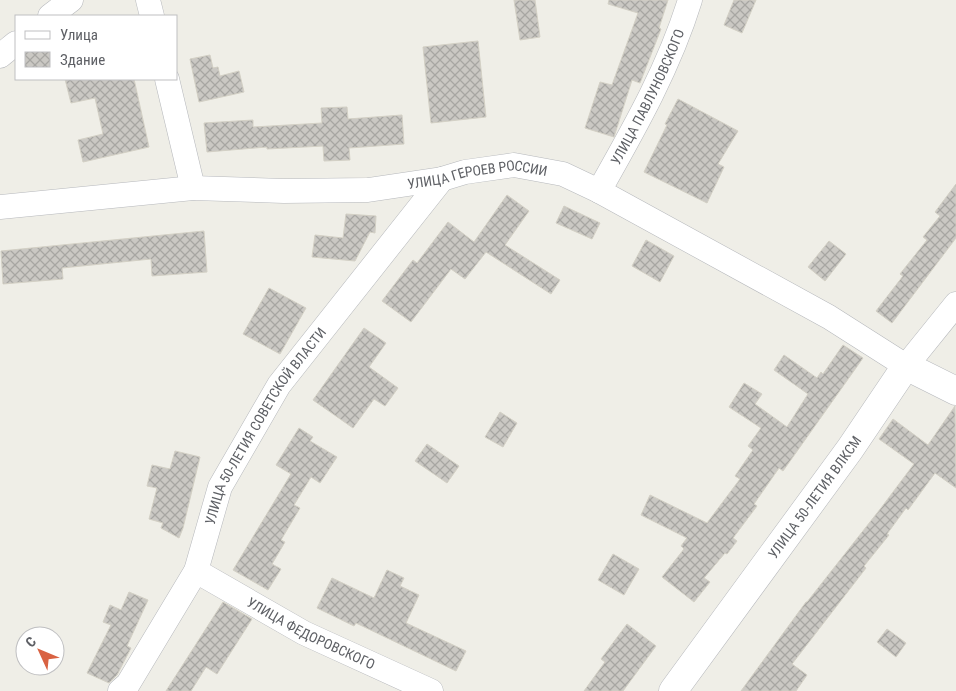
<svg xmlns="http://www.w3.org/2000/svg" width="956" height="691" font-family="'Roboto Condensed',sans-serif">
  <defs>
    <pattern id="building-cross-hatch" width="8" height="8" patternUnits="userSpaceOnUse" patternTransform="scale(1.25)"><rect width="8" height="8" fill="#cac8c3"/><path d="M0 0l8 8M0 8l8-8" fill="none" stroke="#a7a6a2"/></pattern>
  </defs>
  <rect width="100%" height="100%" fill="#efeee7"/>
  <path fill="url(#building-cross-hatch)" stroke="#d3d0c5" d="M514 0H535L540 37 520 40Z
    M609 0H668L659 28 661 29 640 83 632 80 614 137 585 128 600 82 612 85 638 13 608 4Z
    M734 0H756L742 33 724 25Z
    M478 41 486 117 431 123 423 47Z
    M210 55 213 68 218 67 220 76 239 71 244 92 199 102 190 59Z
    M65 79H134L149 147 83 162 78 140 103 134 95 98 71 103Z
    M678 99 738 131 718 164 724 167 707 203 644 172 667 125 665 124Z
    M347 107 348 119 402 115 404 144 349 148 350 160 324 161 323 146 267 149V147L207 152 204 123 253 120V127L322 123 321 108Z
    M956 184V238L892 323 876 311 903 276 900 274 927 240 923 237 940 216 935 212Z
    M507 195 529 211 505 245 560 280 551 294 486 252 465 279 451 269 411 322 382 301 413 260 417 263 448 222 474 242Z
    M564 206 600 223 592 239 556 223Z
    M346 214 376 216 375 233 370 232 355 261 312 257 315 235 343 238Z
    M204 231 207 272 152 276 151 259 62 268 63 279 3 284 1 251Z
    M646 240 674 256 660 282 632 266Z
    M829 241 846 254 825 281 808 267Z
    M269 288 306 308 280 354 243 334Z
    M364 328 386 343 369 367 398 388 385 406 374 399 353 428 313 400Z
    M843 345 863 358 783 471 779 468 754 504 757 506 733 538 737 541 727 554 725 553 704 578 710 582 694 602 662 577 684 549 681 546 687 538 641 515 650 495 707 523 740 479 735 476 753 450 748 446 761 428 729 407 744 383 762 394 755 404 787 427 808 394 774 370 784 355 817 378 821 372 823 374Z
    M955 406 956 488 935 473 908 510 906 508 887 534 889 535 864 566 866 568 792 664 807 675 796 691H741L806 602H807L881 508 914 464 879 439 893 419 928 445Z
    M500 412 517 423 503 447 485 437Z
    M299 428 313 437 310 441 337 457 320 483 311 477 294 505 300 508 281 540 285 542 272 564 281 569 268 590 233 570 291 474 276 465Z
    M427 444 459 466 447 483 415 461Z
    M175 451 200 457 183 528 179 538 161 528 163 523 149 519 157 488 147 486 152 465 170 469Z
    M613 554 639 569 624 595 598 580Z
    M387 570 404 578 400 586 419 595 406 623 466 651 456 671 356 623 354 626 317 608 332 578 374 598Z
    M129 592 148 600 127 646 131 648 117 675 109 683 87 673 111 625 103 622 110 605 121 610Z
    M223 602 252 619 217 674 206 667 191 691H166Z
    M627 624 656 646 623 691H584L605 662 601 659Z
    M887 629 906 643 896 657 877 642Z"/>
  <g fill="none" stroke-linecap="round" stroke-linejoin="round">
    <defs>
      <g id="minor">
        <path d="M148 0 152 16"/>
        <path d="M50 16 71 0"/>
        <path d="M0 56 16 43"/>
        <path d="M167 79 193 188"/>
        <path id="s1" d="M599 191C634 129 669 68 690 0"/>
        <path id="s2" d="M0 207 193 188 284 191 368 190 442 179 465 172 514 165 563 174 599 191 829 317 906 366 956 304"/>
        <path id="s3" d="M196 571 304 633 431 691"/>
        <path id="s4" d="M120 691 128 684 196 571 220 487 279 385 442 179"/>
      </g>
      <g id="tertiary">
        <path id="s5" d="M673 691 850 449 906 366 956 391"/>
      </g>
    </defs>
    <use href="#minor" stroke="#b6b8bc" stroke-width="25"/>
    <use href="#tertiary" stroke="#b6b8bc" stroke-width="29"/>
    <use href="#minor" stroke="#fff" stroke-width="24"/>
    <use href="#tertiary" stroke="#fff" stroke-width="28"/>
  </g>
  <g text-anchor="middle" dominant-baseline="central" stroke-width="4" stroke-linejoin="round" paint-order="stroke">
    <g font-size="14" fill="#5e6065" stroke="#fff">
      <text stroke="none"><textPath href="#s1" startOffset="106">УЛИЦА ПАВЛУНОВСКОГО</textPath></text>
      <text stroke="none"><textPath href="#s2" startOffset="480">УЛИЦА ГЕРОЕВ РОССИИ</textPath></text>
      <text stroke="none"><textPath href="#s4" startOffset="305">УЛИЦА 50-ЛЕТИЯ СОВЕТСКОЙ ВЛАСТИ</textPath></text>
      <text stroke="none"><textPath href="#s5" startOffset="240">УЛИЦА 50-ЛЕТИЯ ВЛКСМ</textPath></text>
      <text stroke="none"><textPath href="#s3" startOffset="131">УЛИЦА ФЕДОРОВСКОГО</textPath></text>
    </g>
  </g>
  <rect x="15" y="15" width="162" height="65" fill="#ffffff" stroke="#bfbfc1"/>
  <rect x="25" y="31" width="25" height="8" fill="#ffffff" stroke="#bfbfc1"/>
  <text x="60" y="40" font-size="15" fill="#5e6065">Улица</text>
  <rect x="25" y="52" width="25" height="15" fill="url(#building-cross-hatch)" stroke="#bfbfc1"/>
  <text x="60" y="65" font-size="15" fill="#5e6065">Здание</text>
  <g transform="translate(40 651) rotate(314)"><circle r="24" fill="#ffffff" stroke="#bfbfc1"/>
  <path d="M0-4L9 19L0 12L-9 19Z" fill="#d96242"/>
  <text y="-8" font-size="14" font-weight="bold" text-anchor="middle" fill="#5e6065">С</text>
  </g>
</svg>
